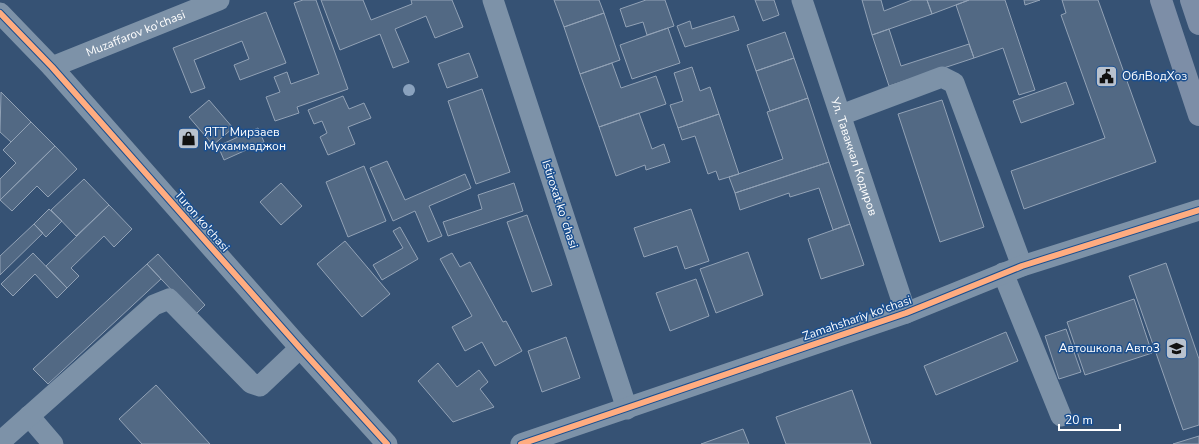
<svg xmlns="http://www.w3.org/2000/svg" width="1199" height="444" font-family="'Nunito Sans',sans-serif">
  <rect width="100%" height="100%" fill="#365274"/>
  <path fill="#526984" stroke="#92a2b6" d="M303 0H316L348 89 297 107 299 113 275 121 266 97 280 92 274 77 287 72 291 84 319 74 294 3Z
    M321 0H363L371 20 412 4 411 0H452L463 27 435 38 426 16 395 29 409 62 393 68 380 34 340 50Z
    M554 0H599L604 13 564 27Z
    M646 0H665L674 26 647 35 643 22 626 27 620 9Z
    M755 0H774L779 15 763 21Z
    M862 0H881L884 11 912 0H927L932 14 872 35Z
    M927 0H969L932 14Z
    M969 0H1005L1035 90 1019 95 1003 48 974 58 956 5Z
    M1024 0H1040L1025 5Z
    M1062 0H1098L1156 162 1024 209 1011 171 1105 138 1061 15 1066 13Z
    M266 12 286 63 240 80 234 65 249 59 242 41 194 60 205 88 191 93 173 48Z
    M604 13 620 60 580 74 564 27Z
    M734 16 739 30 685 47 677 26 690 21 692 29Z
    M668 28 680 63 632 79 620 45Z
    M889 29 901 66 969 44 974 58 889 86 872 35Z
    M785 32 794 58 756 71 747 45Z
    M469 53 478 77 447 88 438 64Z
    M794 58 808 98 770 111 756 71Z
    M612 63 621 88 656 76 666 104 599 127 580 74Z
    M692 67 700 91 710 87 719 114 678 128 670 105 683 101 674 73Z
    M1066 82 1074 104 1021 123 1013 101Z
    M482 89 510 172 476 184 448 101Z
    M1 92 31 122 11 142 0 132Z
    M343 96 349 109 364 103 371 118 348 127 355 144 328 155 320 137 327 133 322 121 314 124 308 110Z
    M808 98 829 162 735 193 729 177 783 159 767 112Z
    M209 100 233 128 213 145 189 117Z
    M942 100 984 227 940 242 898 114Z
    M639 113 652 149 664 144 670 162 646 170 645 165 616 176 599 127Z
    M719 114 739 174 719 180 716 171 708 174 695 136 682 140 678 128Z
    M31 122 55 146 0 200V179L16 163 3 150Z
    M258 128 264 142 224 160 218 146Z
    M55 146 77 169 48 197 37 186 12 211 0 200Z
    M387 161 405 200 465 174 471 188 429 206 442 236 428 242 415 211 393 221 370 168Z
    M829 162 850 224 833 230 819 188 790 197 789 193 740 210 735 193Z
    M364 166 386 221 348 237 326 182Z
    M84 179 109 205 76 236 51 210Z
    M281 183 302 206 281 225 260 202Z
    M514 183 523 211 448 236 443 222 482 209 478 195Z
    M109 205 132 229 114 247 104 236 71 268 79 276 67 288 46 266Z
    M49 209 62 221 46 237 34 224Z
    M691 209 709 261 685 269 677 246 644 257 634 228Z
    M527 215 552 285 532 292 507 222Z
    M34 224 43 233 0 275V256Z
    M850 224 864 265 821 279 808 239Z
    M400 227 418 259 382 280 373 265 403 248 393 231Z
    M345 241 390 294 362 317 317 264Z
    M748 252 763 295 716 313 700 269Z
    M33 253 67 288 57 298 35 274 13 296 1 284Z
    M452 253 460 267 470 262 503 322 506 321 522 351 495 366 482 342 465 351 452 327 472 316 440 259Z
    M158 254 205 305 195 315 147 264Z
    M1166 263 1199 359V425L1183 430 1129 276Z
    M147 264 161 279 48 384 33 369Z
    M696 279 709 316 670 331 656 293Z
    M1134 299 1152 353 1085 375 1067 322Z
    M1066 329 1081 372 1059 379 1045 336Z
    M1006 332 1018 361 936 395 924 366Z
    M566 337 580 378 542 392 528 351Z
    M438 363 457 387 479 370 488 382 480 389 494 407 453 422 418 381Z
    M156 385 210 444H142L119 419Z
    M852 390 871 444H786L776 417Z
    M743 429 749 444H701Z
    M1199 436V444H1173Z"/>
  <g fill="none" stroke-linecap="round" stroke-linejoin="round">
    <g stroke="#7d92a8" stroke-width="21">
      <path d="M493 0 627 409"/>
      <path id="s1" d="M802 0 906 313"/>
      <path d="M0 13 52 67 300 348 387 444"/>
      <path id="s2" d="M52 67 219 0"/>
      <path d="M841 115 942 77 954 83 1022 266"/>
      <path d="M1003 273 1061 416"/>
      <path d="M29 416 53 444"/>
      <path d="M0 442 154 305 169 299 251 383 260 386 300 348"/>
      <path d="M521 444 906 313 1022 266 1199 210"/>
    </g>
    <path stroke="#7d8ea7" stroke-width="22" d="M1161 0 1199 115
      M1191 0 1199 24"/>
    <defs>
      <path id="cycleway" d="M0 13 52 67 300 348 387 444
        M521 444 906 313 1022 266 1199 210"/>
    </defs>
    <use href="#cycleway" stroke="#1b4f8f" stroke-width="8"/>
    <use href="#cycleway" stroke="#ffac80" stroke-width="6"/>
  </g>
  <circle fill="#8aa2be" cx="409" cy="90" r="6"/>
  <defs>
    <symbol id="civic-square" viewBox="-11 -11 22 22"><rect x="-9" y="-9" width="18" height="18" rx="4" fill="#b9c2ce" stroke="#1b4f8f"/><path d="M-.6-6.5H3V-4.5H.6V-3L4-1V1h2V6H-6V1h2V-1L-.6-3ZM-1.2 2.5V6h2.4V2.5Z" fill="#111"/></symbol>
    <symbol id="shop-square" viewBox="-11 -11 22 22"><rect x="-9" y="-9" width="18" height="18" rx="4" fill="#b9c2ce" stroke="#1b4f8f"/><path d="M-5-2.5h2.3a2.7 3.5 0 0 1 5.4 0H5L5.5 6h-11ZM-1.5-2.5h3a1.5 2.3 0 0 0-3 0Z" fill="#111"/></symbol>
    <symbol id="school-square" viewBox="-11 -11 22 22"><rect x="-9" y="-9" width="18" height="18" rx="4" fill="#b9c2ce" stroke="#1b4f8f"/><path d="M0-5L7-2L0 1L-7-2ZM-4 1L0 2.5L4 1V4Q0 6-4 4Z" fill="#111"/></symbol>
  </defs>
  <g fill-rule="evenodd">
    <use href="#civic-square" x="1094" y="64" width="25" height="25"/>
    <use href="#shop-square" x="176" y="126" width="25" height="25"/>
    <use href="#school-square" x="1164" y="336" width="25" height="25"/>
  </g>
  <g text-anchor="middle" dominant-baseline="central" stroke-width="3" stroke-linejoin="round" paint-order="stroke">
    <g font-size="12" fill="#fff" stroke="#1b4f8f">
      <text stroke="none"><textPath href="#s2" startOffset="90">Muzaffarov ko'chasi</textPath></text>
      <text stroke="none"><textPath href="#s1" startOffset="165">Ул. Таваккал Кодиров</textPath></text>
      <text transform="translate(560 204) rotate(72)">Istiroxat koʻchasi</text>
      <text transform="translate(202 221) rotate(49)">Turon ko'chasi</text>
      <text transform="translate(857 318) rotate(-19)">Zamahshariy ko'chasi</text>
    </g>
    <g font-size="12" fill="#fff" stroke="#1b4f8f" text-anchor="start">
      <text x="1122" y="76">ОблВодХоз</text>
      <text x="204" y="132">ЯТТ Мирзаев<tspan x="204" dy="14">Мухаммаджон</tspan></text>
      <text x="1160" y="348" text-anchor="end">Автошкола Авто3</text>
    </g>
  </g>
  <path d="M1059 424v6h61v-6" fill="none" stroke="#ffffff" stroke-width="2"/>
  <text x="1065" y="424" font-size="12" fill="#ffffff" stroke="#1b4f8f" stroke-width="3" paint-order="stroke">20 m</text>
</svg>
